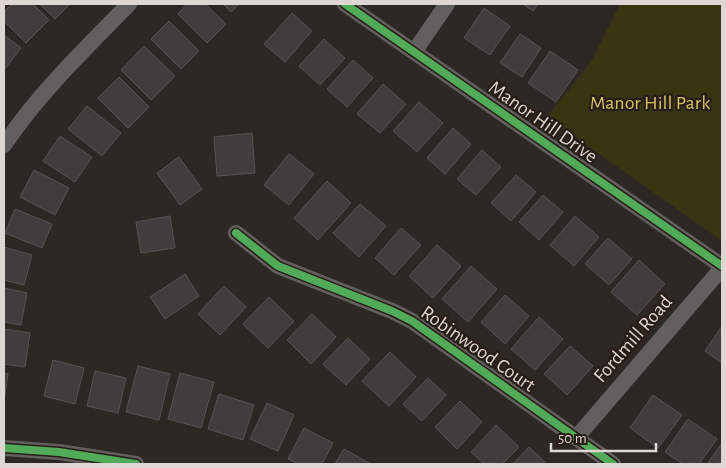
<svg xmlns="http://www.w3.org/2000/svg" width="726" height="468" font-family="'Alegreya Sans',sans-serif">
  <rect width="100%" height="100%" fill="#2e2825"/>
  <path fill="#393412" d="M620 4H722V241L547 117 591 62Z"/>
  <path fill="#423d3c" stroke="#585352" d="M12 4H33L49 20 26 43 4 21V12Z
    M40 4H70L55 19Z
    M187 4H205L226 24 207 43 178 14Z
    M223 4H239L231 12Z
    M523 4H538L533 11Z
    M484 8 510 26 490 55 464 38Z
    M292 13 312 31 285 62 264 44Z
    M169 21 199 51 181 69 151 39Z
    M520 34 541 48 522 77 500 63Z
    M4 35 21 48 4 70Z
    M324 39 345 58 320 85 299 66Z
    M144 46 175 76 151 100 121 70Z
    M550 51 578 70 556 102 528 83Z
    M353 60 373 78 347 107 327 89Z
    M119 77 149 107 128 128 98 98Z
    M383 84 406 104 380 133 357 114Z
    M419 102 443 123 417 152 393 131Z
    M87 106 121 133 102 156 68 129Z
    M453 128 471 144 445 174 427 158Z
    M252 133 255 173 217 176 214 137Z
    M60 136 92 157 75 182 43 161Z
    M482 150 501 167 476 195 457 179Z
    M289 154 314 174 289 205 264 185Z
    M179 157 202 189 180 205 157 173Z
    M34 170 69 188 55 215 20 197Z
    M516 175 536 192 511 221 491 203Z
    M327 181 351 203 318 240 294 218Z
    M543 195 563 212 539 240 519 222Z
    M360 204 386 226 359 257 333 233Z
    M15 209 52 224 42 248 5 233Z
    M170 216 175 248 141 253 136 222Z
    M575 216 599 237 574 266 550 245Z
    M401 228 421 245 394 275 375 258Z
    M608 238 632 259 609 285 585 264Z
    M437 245 461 266 433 298 409 276Z
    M4 247 32 255 24 285 4 280Z
    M639 260 665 284 637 315 611 292Z
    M471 266 497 289 468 322 442 299Z
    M185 274 199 296 165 319 150 297Z
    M224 286 246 307 220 335 198 314Z
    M4 288 27 293 21 325 4 322Z
    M505 295 529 316 505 344 481 322Z
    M269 297 294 321 268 348 243 324Z
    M312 314 336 337 311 364 287 340Z
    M539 317 563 339 535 370 511 349Z
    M722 326V363L705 351Z
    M4 329 30 333 25 367 4 364Z
    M348 338 370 359 346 385 323 364Z
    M570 346 593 366 567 395 544 374Z
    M390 352 416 377 389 406 362 381Z
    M53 360 84 368 75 404 44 396Z
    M138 366 170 374 159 420 126 412Z
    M95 371 126 378 118 413 87 406Z
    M4 373 8 374 4 401Z
    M180 373 214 382 201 428 168 419Z
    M428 378 446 395 422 421 403 404Z
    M219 394 254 405 243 440 208 429Z
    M653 395 682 415 658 448 630 428Z
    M460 401 482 422 457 449 435 427Z
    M267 403 294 415 278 451 250 439Z
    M688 419 717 439 699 464H683L665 452Z
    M496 425 519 447 502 464H484L471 452Z
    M304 428 333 443 322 464H298L288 459Z
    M722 443V464H707Z
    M529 447 547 464H513Z
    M344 449 371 464H335Z"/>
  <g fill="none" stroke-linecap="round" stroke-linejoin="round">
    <path stroke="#62605f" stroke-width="16" d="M345 4 722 266
      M414 52 447 4
      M4 145C39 93 85 49 129 4
      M236 233 278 266 392 311 412 321 613 464
      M576 438 722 268
      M4 448 59 452 136 464"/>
    <defs>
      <path id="cycleway" d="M345 4 722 266
        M236 233 278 266 392 311 412 321 613 464
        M4 448 59 452 136 464"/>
    </defs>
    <use href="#cycleway" stroke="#281d17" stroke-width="11"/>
    <use href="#cycleway" stroke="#51ab58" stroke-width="8"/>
  </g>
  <g text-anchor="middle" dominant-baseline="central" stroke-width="4.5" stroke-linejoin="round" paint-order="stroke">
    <g font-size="20" fill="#d1c363" stroke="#281d17">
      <text x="650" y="103">Manor Hill Park</text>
    </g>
    <g font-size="20" fill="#ded6d2" stroke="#281d17">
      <text transform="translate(543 122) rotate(35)">Manor Hill Drive</text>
      <text transform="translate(633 339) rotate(-49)">Fordmill Road</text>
      <text transform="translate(478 349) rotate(35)">Robinwood Court</text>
    </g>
  </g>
  <rect width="726" height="468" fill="none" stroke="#ded6d2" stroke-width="10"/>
  <path d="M551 443v8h105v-8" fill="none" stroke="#ded6d2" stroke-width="2.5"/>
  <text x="558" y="443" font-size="15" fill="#ded6d2" stroke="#281d17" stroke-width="4" paint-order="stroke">50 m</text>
</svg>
